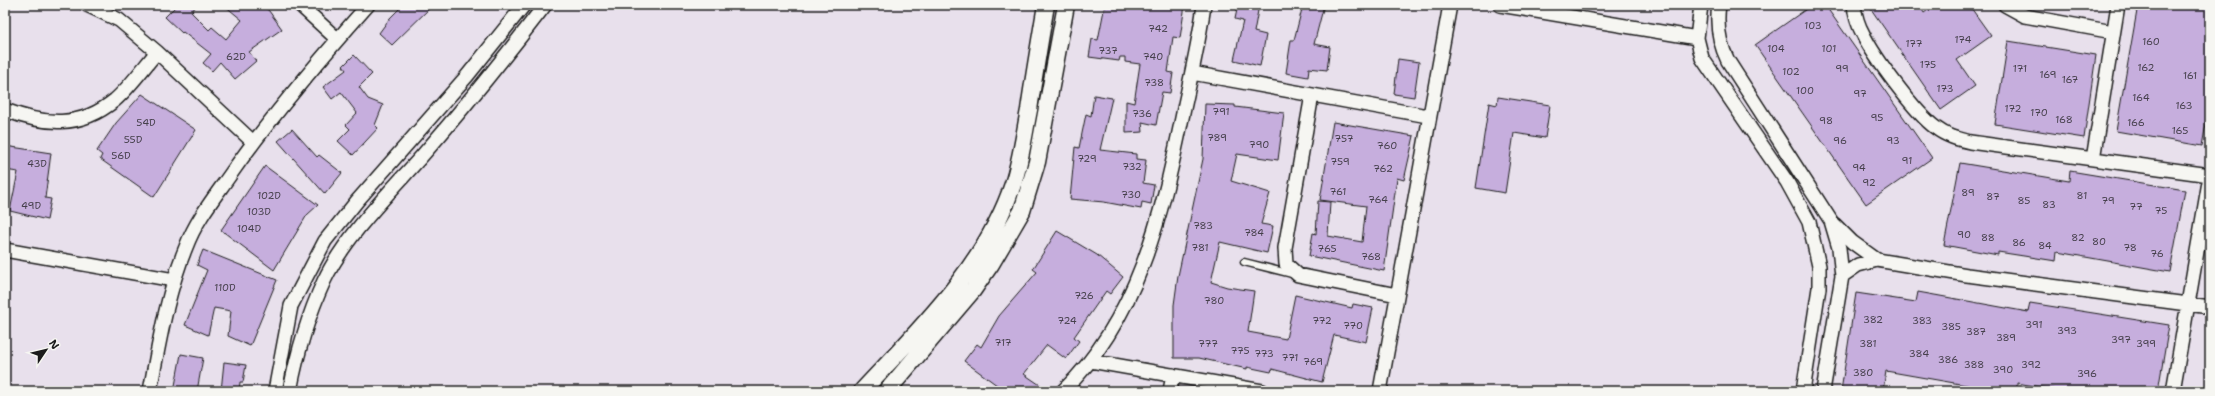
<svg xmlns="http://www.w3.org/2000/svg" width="2215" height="396" font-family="'Shantell Sans',sans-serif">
  <rect width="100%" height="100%" fill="#e8e0ec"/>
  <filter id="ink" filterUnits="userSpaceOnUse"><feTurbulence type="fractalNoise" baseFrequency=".025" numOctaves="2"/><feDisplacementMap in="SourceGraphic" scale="8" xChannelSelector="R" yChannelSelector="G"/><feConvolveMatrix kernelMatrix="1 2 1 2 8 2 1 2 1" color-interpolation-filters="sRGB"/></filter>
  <g filter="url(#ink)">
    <path fill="#c6aedd" stroke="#1c1c1c" d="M177 5H197L191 12 209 30 212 27 226 39 242 20 224 5H262L269 11 282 29 249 52 256 61 235 79 220 62 212 71 203 63 211 54 183 32 182 33 165 17Z
      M403 5H433L392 45 379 33 390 18Z
      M1105 5H1185L1180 38 1173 37 1168 72 1173 73 1170 93 1162 92 1156 125 1142 122 1143 132 1126 133V101L1134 103 1140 64 1125 62V57H1120L1119 61 1089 57 1092 39 1098 40Z
      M1238 5H1259L1254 32 1266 35 1260 66 1234 60 1243 21 1235 19Z
      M1303 5H1324L1314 44 1330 47 1327 70 1309 68 1308 77 1286 73 1291 40H1294Z
      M1812 5H1825L1932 158 1866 204 1755 45Z
      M1878 5H1919L1924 13 1935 5H1969L1991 36 1957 60 1975 86 1941 110 1871 9Z
      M2138 5H2210V101L2202 146 2116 131Z
      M2008 41 2096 55 2084 138 1995 124Z
      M354 55 372 74 359 87 368 99 383 105 375 125 378 128 353 155 338 141 350 129 346 125 357 113 341 92 332 99 323 87 346 70 343 66Z
      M1398 59 1419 62 1414 97 1394 94Z
      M142 94 196 130 154 197 100 159 102 155 97 151 116 123Z
      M1094 95 1112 98 1100 150 1136 154V159L1146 160 1143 183 1154 185 1151 204 1142 202 1141 209 1104 202 1070 199 1075 147 1079 148 1086 114 1091 116Z
      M1498 97 1550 105 1545 138 1514 133 1505 193 1476 188 1489 103 1497 105Z
      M1205 104 1235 105V107L1284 113 1278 160 1237 154 1231 181 1270 193 1261 224 1273 226 1267 253 1220 242 1211 282 1227 287 1254 291 1248 332 1286 339 1295 295 1352 308 1353 304 1373 308 1366 342 1334 335 1322 382 1272 369 1271 372 1247 367V369L1199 358H1174V305L1178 276 1203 159Z
      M1333 122 1414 136 1404 180 1397 178 1384 271 1309 256 1313 233 1316 234 1318 201 1330 202 1328 236 1362 242 1366 206 1320 200Z
      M292 129 317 157 319 155 342 173 325 194 278 141Z
      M5 146 51 153 45 198 51 199 47 220 10 211 18 172 5 170Z
      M1960 163 2069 181 2070 171 2185 190 2170 272 2057 252 2056 261 1998 252V255L1944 245Z
      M265 166 318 205 307 215 274 270 221 230Z
      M1057 231 1097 255 1123 277 1110 294 1106 291 1074 337 1079 341 1066 359 1047 345 1024 374 1049 391H1005L964 361 977 344 981 347 999 316 1037 272 1033 269Z
      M203 250 277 280 250 346 228 336 231 311 214 308 208 335 185 325 207 270 197 265Z
      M1918 292 2028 312 2030 303 2169 325 2158 391H2063L2017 383V391H2000L1886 371 1883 391H1841L1856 293 1916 302Z
      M181 354 203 358 197 391H174Z
      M224 362 246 365 243 382H240L239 391H221Z"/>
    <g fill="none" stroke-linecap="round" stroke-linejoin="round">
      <defs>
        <path id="service" d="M1244 262 1292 274"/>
        <path id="minor" d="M87 5 119 20 157 52 253 142
          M300 5 337 39
          M1500 5 1697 38
          M1701 5 1697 38 1702 58 1787 182 1809 222 1819 266V288L1803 391
          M1719 5C1716 25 1719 43 1728 61L1831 221 1839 248 1842 276 1823 391
          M1854 5C1855 15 1858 25 1863 34 1874 57 1916 114 1936 128 1946 136 1958 139 1970 142L2210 175
          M2005 5 2025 16 2113 32
          M1192 73 1428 116
          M1312 95 1285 248 1286 264 1298 275 1397 295
          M5 110C44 125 80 129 115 100 130 87 144 67 157 52
          M2093 159 2118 5
          M1834 224 1852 242 1877 260
          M5 250 174 280
          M1842 276 1858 265 1877 260 1967 275 2210 307
          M1091 361 1262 391
          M150 391C159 343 167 293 186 247 196 220 214 198 230 175 272 115 320 59 368 5
          M275 391 291 306 325 241 357 201 467 76 524 5
          M290 391C297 354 308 316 324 281 344 238 389 193 421 157 464 108 505 57 545 5
          M1063 391C1137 320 1162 215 1182 118 1190 80 1199 43 1204 5
          M1170 391 1173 375
          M1380 391 1450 5
          M2173 391 2210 176"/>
        <path id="tertiary" d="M862 391C918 331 987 264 1013 184 1021 160 1024 135 1029 110 1034 75 1040 40 1046 5
          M887 391 973 290 991 264 1022 211 1037 162 1066 5"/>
      </defs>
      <use href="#service" stroke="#1c1c1c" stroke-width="9"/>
      <use href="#minor" stroke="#1c1c1c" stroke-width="16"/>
      <use href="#tertiary" stroke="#1c1c1c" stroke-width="19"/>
      <use href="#service" stroke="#f6f6f2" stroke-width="6"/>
      <use href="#minor" stroke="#f6f6f2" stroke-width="13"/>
      <use href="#tertiary" stroke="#f6f6f2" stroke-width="16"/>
    </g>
  </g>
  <g text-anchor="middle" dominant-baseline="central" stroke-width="4" stroke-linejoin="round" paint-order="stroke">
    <g font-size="10" fill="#46404c">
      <text x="1813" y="25">103</text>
      <text x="1158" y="28">742</text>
      <text x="1963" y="39">174</text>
      <text x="2151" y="41">160</text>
      <text x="1914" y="43">177</text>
      <text x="1776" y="48">104</text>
      <text x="1829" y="48">101</text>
      <text x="1108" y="50">737</text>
      <text x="236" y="56">62D</text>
      <text x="1153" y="56">740</text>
      <text x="1928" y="64">175</text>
      <text x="2146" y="67">162</text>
      <text x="1842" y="68">99</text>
      <text x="2020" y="68">171</text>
      <text x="1791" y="71">102</text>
      <text x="2048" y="74">169</text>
      <text x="2190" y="75">161</text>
      <text x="2070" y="79">167</text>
      <text x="1154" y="82">738</text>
      <text x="1945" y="88">173</text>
      <text x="1805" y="90">100</text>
      <text x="1860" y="93">97</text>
      <text x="2141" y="97">164</text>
      <text x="2184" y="105">163</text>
      <text x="2013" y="108">172</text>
      <text x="1221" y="111">791</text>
      <text x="2039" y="112">170</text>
      <text x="1142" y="113">736</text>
      <text x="1877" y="117">95</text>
      <text x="2064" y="119">168</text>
      <text x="1826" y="120">98</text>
      <text x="146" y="122">54D</text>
      <text x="2136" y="122">166</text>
      <text x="2180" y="130">165</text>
      <text x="1217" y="137">789</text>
      <text x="1344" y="138">757</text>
      <text x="133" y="139">55D</text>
      <text x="1840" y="140">96</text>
      <text x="1893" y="140">93</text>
      <text x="1259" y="144">790</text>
      <text x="1387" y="145">760</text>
      <text x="121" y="155">56D</text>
      <text x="1087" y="158">729</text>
      <text x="1907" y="160">91</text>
      <text x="1340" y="161">759</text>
      <text x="37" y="163">43D</text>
      <text x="1132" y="166">732</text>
      <text x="1859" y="167">94</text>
      <text x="1383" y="168">762</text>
      <text x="1869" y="182">92</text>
      <text x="1338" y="191">761</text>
      <text x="1968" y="192">89</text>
      <text x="1131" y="194">730</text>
      <text x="269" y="195">102D</text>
      <text x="2082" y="195">81</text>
      <text x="1993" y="196">87</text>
      <text x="1378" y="199">764</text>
      <text x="2024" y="200">85</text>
      <text x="2108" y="200">79</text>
      <text x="2049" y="204">83</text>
      <text x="31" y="205">49D</text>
      <text x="2136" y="206">77</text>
      <text x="2161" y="210">75</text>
      <text x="259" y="211">103D</text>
      <text x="1203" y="225">783</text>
      <text x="249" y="228">104D</text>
      <text x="1254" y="232">784</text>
      <text x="1964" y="234">90</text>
      <text x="1988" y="237">88</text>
      <text x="2078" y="237">82</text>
      <text x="2099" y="241">80</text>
      <text x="2019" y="242">86</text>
      <text x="2045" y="245">84</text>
      <text x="1200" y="247">781</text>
      <text x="2130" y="247">78</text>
      <text x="1327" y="248">765</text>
      <text x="2157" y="253">76</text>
      <text x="1371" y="256">768</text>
      <text x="225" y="287">110D</text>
      <text x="1084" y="295">726</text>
      <text x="1214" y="300">780</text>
      <text x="1873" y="319">382</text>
      <text x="1067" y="320">724</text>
      <text x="1322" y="320">772</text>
      <text x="1922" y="320">383</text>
      <text x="2034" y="324">391</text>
      <text x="1353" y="325">770</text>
      <text x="1951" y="326">385</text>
      <text x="2067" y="330">393</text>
      <text x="1976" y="331">387</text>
      <text x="2006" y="337">389</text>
      <text x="2121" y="339">397</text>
      <text x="1003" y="342">717</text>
      <text x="1208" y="343">777</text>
      <text x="1868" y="343">381</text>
      <text x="2146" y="343">399</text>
      <text x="1240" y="350">775</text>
      <text x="1264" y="353">773</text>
      <text x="1919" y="353">384</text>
      <text x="1290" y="357">771</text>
      <text x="1948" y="359">386</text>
      <text x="1313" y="361">769</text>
      <text x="1974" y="364">388</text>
      <text x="2031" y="364">392</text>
      <text x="2003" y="369">390</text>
      <text x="1863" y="372">380</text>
      <text x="2087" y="373">396</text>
    </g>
  </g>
  <rect width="2215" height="396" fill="none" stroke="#f6f6f2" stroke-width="20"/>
  <rect x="10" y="10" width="2195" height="376" fill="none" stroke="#1c1c1c" stroke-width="1.5" filter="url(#ink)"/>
  <g transform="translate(46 350) rotate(55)" stroke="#f6f6f2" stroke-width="3" paint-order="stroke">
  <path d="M0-3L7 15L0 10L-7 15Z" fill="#1c1c1c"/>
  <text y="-6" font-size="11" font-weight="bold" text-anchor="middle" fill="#1c1c1c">N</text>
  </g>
</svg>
